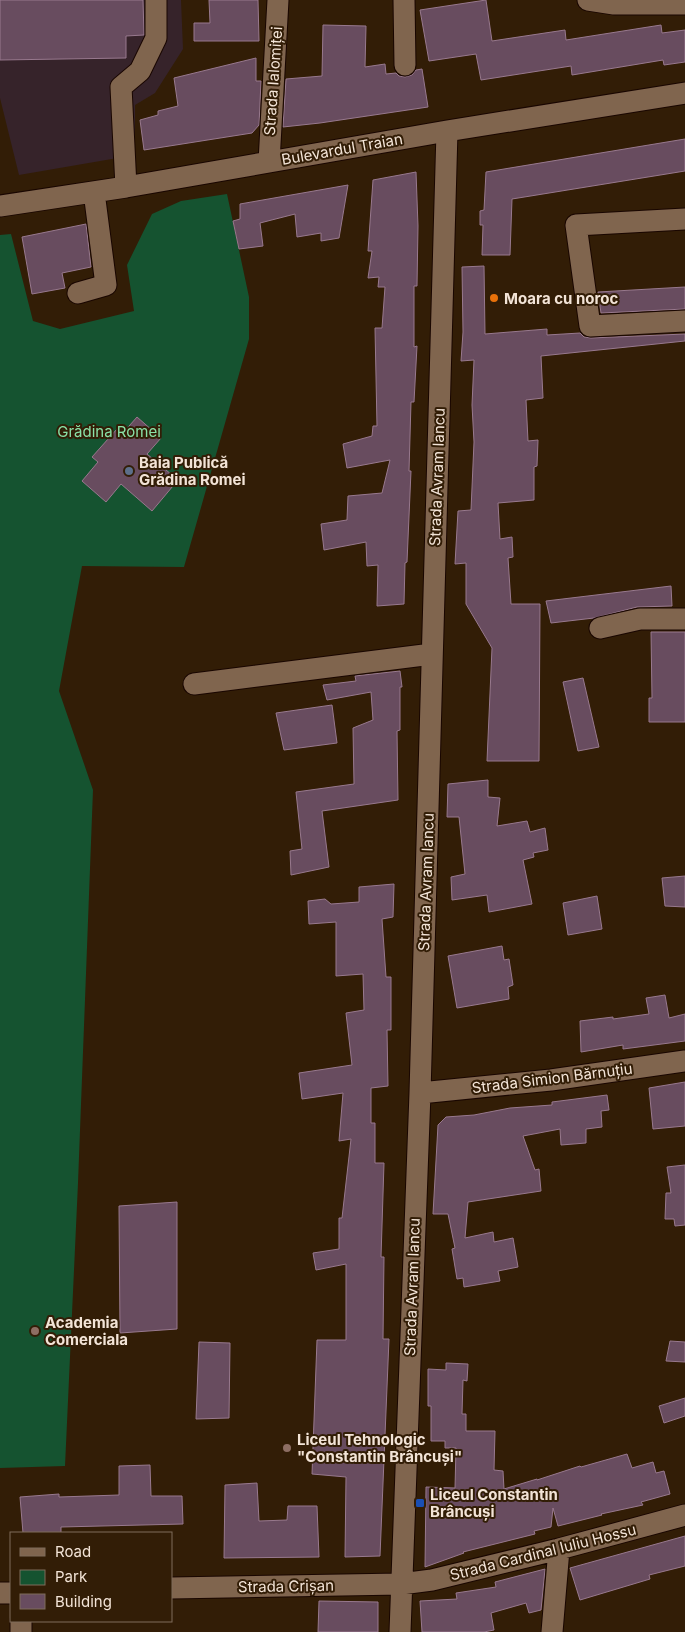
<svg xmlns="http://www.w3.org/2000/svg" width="685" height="1632" font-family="Inter,sans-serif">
  <rect width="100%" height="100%" fill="#321d06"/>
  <path fill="#36232a" d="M0 0H181L183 49 155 93 135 105V155L19 175 0 98Z"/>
  <path fill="#155330" d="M227 194 249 297V339L184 567 82 566 59 691 93 790 78 1183 65 1466 0 1468V235L11 234 33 321 60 329 134 311 127 265 152 214 181 201Z"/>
  <path fill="#684c5f" stroke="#98798e" d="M0 0H143L144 35 126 36V58L0 60Z
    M209 0H258L259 41H194V23H210Z
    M486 0 492 41 565 30 566 40 661 25 662 33 685 30V62L664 65 663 60 572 75 571 66 481 80 476 54 429 61 420 10Z
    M323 25 366 26 365 67 385 64 386 74 396 73 399 76 405 77 412 75 416 70 422 69 428 107 320 123 283 127 286 79 322 76Z
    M256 58V81H261L259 125 252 133 144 150 140 120 158 115V111L178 106 174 78Z
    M685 139V171L512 199 510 255H482L483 225H480V211L484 210 486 172Z
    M416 172 418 226 417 286H414V347L417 346 414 402H411L409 471H411L407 562 405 563 404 604 377 606 378 565 367 566 366 542 324 550 321 524 347 520 348 496 382 493 390 460 347 468 343 444 372 436 373 426H377L375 328H382L385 287H378L379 277 368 278 372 251H368L373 180Z
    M348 185 339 238 321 241V233L297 237 295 214 260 223 263 246 239 249 233 221 240 219V204Z
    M86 224 91 267 62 273 65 288 32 294 22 237Z
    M484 266 485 334 547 329V335L580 333 584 337 591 338 685 334V341L541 356 543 398 526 400 528 441 538 440 537 466 534 467V500L498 503 500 539 512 537 513 557 508 558 511 604H540L539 761H487L492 648 466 604V563L455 564 458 511 471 510 474 442 472 405 474 360 461 361 463 332 462 267Z
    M685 287V309L601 313 598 292Z
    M137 417 161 438 147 454 178 480 152 511 121 484 106 502 82 481 98 462 92 457 117 429 122 434Z
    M671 586 672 606 637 607 594 618 551 623 546 601Z
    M651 632H685V722H649V698H652Z
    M400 671 402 687H400V730L397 731 398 800 322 811 329 867 291 875 290 851 302 849 296 792 354 784 353 728 373 720 371 692 327 700 323 685 356 681 355 676Z
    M583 678 599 747 578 751 563 682Z
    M332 705 337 743 284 750 276 713Z
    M488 780V797L500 798 497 826 527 821 530 832 545 828 548 850 533 853 534 857 523 860 532 904 489 912 487 895 452 900 451 877 465 874 459 817H447L448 784Z
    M685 876V907L665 906 662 878Z
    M394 884 393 917 382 919 386 977H391V1030H387L388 1086 371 1088V1123H375V1163H384L381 1257H384L383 1339H389L380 1556 345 1557 346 1477 312 1474 317 1340H346V1264L316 1270 313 1253 339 1249V1218H342L351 1139 339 1141 343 1093 302 1099 299 1073 352 1065 346 1013 364 1010 363 974 336 976V922L309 924 308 901 325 899 331 904 359 902V887Z
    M597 896 602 929 568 935 563 903Z
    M502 946 504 960 509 959 513 985 508 987 509 999 457 1008 448 956Z
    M665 995 669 1018 685 1014V1041L623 1049V1045L581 1052 580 1021 613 1017V1019L649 1014 646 998Z
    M685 1082V1126L653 1129 649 1088Z
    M607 1095 609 1110 601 1111 602 1127 586 1129V1143L561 1145 560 1129 523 1136 535 1170 539 1169 541 1191 468 1202 465 1238 493 1232 494 1242 513 1238 518 1267 498 1271 500 1281 464 1287 463 1278 457 1279 452 1249 455 1248 448 1214H433L438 1125 446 1117 474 1115 510 1108 552 1105V1102Z
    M685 1165V1225L675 1226 674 1219H665L666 1193H671L667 1167Z
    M177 1202V1329L120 1333 119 1206Z
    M670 1341 685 1342V1362L666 1361Z
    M199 1342 230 1343 229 1418 196 1419Z
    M446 1363 468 1364 467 1381 463 1380 462 1414H466V1431H495L494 1470 503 1471 504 1489 537 1479V1480L580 1466 581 1467 627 1454 632 1468 653 1462 656 1473 664 1471 670 1494 641 1502 643 1505 601 1514 602 1515 558 1526 553 1508 551 1527 534 1531 535 1534 463 1552 464 1553 425 1567 426 1487 455 1488 456 1448H445V1441H431V1406H428V1369L446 1370Z
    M685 1398V1416L664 1423 659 1406Z
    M150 1465 151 1496H182L183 1524 61 1527V1533H23L20 1497 59 1494V1497L119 1495V1466Z
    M257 1483 259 1521 287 1520 288 1506H317L319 1557 224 1558 225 1485Z
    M685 1536V1566L649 1575 650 1579 580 1600 570 1568Z
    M545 1569 541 1610 529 1613 526 1603 491 1613 494 1630 484 1632H422L420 1601 457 1599 456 1593 496 1587 495 1582Z
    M319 1601 378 1602V1632H318Z"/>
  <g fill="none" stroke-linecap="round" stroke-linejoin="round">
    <defs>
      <path id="minor" d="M404 0 405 65
        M588 0 614 4H685
        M269 162 278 0
        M126 187 121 87 140 71 156 38V0
        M0 206 126 187 447 131 685 93
        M685 219 576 225 590 326 685 321
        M78 293 106 285 94 192
        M600 628 640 619H685
        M194 684 432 654
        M420 1093 551 1080 685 1061
        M171 1588 401 1584 432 1580 559 1549 685 1515
        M0 1593H11
        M21 1632V1621
        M400 1632 420 1093 447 131
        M552 1632 559 1549"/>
    </defs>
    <use href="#minor" stroke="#190600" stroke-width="23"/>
    <use href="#minor" stroke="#80654e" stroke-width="21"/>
  </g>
  <circle fill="#e8710a" stroke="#321d06" stroke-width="2" cx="494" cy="298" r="5"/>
  <circle fill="#5c6f8a" stroke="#321d06" stroke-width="2" cx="129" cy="471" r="5"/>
  <g fill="#8d6e63" stroke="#321d06" stroke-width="2">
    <circle cx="35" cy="1331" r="5"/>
    <circle cx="287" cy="1448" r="5"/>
  </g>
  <rect fill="#1a4fb4" stroke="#321d06" stroke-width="2" x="415" y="1498" width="10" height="10" rx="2.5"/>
  <g text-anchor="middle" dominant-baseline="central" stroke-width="4" stroke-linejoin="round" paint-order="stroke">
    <g font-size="15" fill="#f3e4d7" stroke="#321d06">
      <text transform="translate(273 81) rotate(-86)">Strada Ialomiței</text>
      <text transform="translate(342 149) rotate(-10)">Bulevardul Traian</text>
      <text transform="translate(437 477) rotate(-88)">Strada Avram Iancu</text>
      <text transform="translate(426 882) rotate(-88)">Strada Avram Iancu</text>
      <text transform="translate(552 1078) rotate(-7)">Strada Simion Bărnuțiu</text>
      <text transform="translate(412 1287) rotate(-88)">Strada Avram Iancu</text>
      <text transform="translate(543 1552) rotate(-14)">Strada Cardinal Iuliu Hossu</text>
      <text transform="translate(286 1586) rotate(-1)">Strada Crișan</text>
    </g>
    <g font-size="15" font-weight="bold" fill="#f3e4d7" stroke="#321d06" text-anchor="start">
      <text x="504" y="298">Moara cu noroc</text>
      <text x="139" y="462">Baia Publică<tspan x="139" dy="17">Grădina Romei</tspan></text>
      <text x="45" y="1322">Academia<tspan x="45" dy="17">Comerciala</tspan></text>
      <text x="297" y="1439">Liceul Tehnologic<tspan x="297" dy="17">"Constantin Brâncuși"</tspan></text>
      <text x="430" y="1494">Liceul Constantin<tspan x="430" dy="17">Brâncuși</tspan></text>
    </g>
    <g font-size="15" fill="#8ae1a7" stroke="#321d06">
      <text x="109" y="431">Grădina Romei</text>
    </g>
  </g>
  <rect x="10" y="1532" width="162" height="90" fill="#321d06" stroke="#7f6d5a"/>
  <rect x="20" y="1548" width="25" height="8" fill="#80654e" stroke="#7f6d5a"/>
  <text x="55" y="1557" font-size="15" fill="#f3e4d7">Road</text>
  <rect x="20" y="1570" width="25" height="15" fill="#155330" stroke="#7f6d5a"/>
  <text x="55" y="1582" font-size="15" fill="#f3e4d7">Park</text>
  <rect x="20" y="1594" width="25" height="15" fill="#684c5f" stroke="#7f6d5a"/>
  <text x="55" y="1607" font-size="15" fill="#f3e4d7">Building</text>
</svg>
